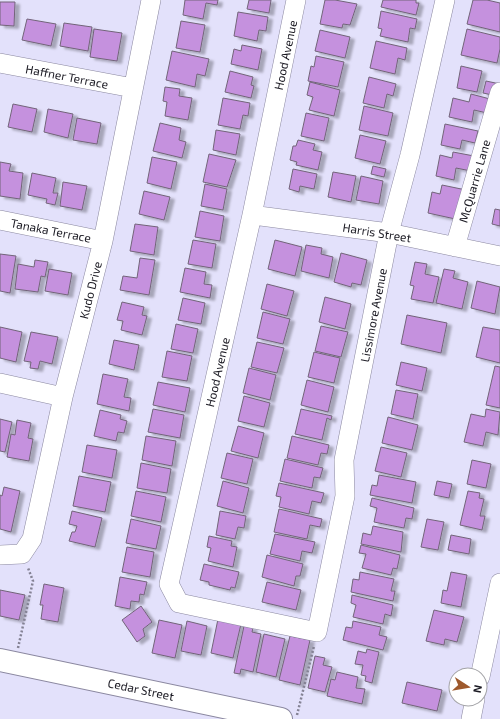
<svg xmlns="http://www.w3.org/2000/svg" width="500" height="719" font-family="'Exo 2',sans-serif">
  <defs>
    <filter id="shadow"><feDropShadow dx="4.5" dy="2.5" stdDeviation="1" flood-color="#0004"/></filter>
  </defs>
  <rect width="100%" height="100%" fill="#e3e1fb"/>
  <path fill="#c591de" stroke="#726479" filter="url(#shadow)" d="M185 0H218L217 5 206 3 203 19 183 15Z
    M249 0H271L269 13 247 9Z
    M325 0H335L357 4 350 25 343 24 342 28 320 24Z
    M383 0H416V3H419L416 15 381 7Z
    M473 0H487L500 3V32L467 24Z
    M0 2H15L14 26 0 25Z
    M381 11 417 19 415 29 410 28 408 42 380 36 382 29 378 28Z
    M238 12 268 17 266 31 259 30 257 41 234 36Z
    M27 19 56 24 51 46 22 40Z
    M181 21 205 25 200 52 176 48Z
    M64 23 92 27 88 51 60 46Z
    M94 29 122 33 117 61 90 57Z
    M467 29 500 37V49L497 63 461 55Z
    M320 30 350 37 345 58 315 51Z
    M376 41 407 48 405 60 398 58 395 74 370 68Z
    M242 45 262 49 258 70 231 64 234 49 241 51Z
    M172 51 209 59 205 76 197 74 195 87 166 80Z
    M316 56 344 62 338 87 308 81 311 66 314 67Z
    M461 66 482 71 477 92 457 88Z
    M230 71 253 77 251 85 254 86 251 98 225 92Z
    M369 77 396 84 393 96 387 94 384 108 363 103Z
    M486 81 500 84 497 96 483 93Z
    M310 82 340 90 334 116 309 110 313 97 307 95Z
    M165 87 180 89 179 96 192 98 188 120 165 116 167 102 163 101Z
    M471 94 490 99 487 113 474 110 472 122 449 117 453 98 469 102Z
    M223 98 250 103 248 116 243 115 240 129 218 125Z
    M13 104 37 109 32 132 8 127Z
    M364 106 393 113 388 136 359 130Z
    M48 109 73 114 68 138 44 132Z
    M306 113 329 118 324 141 301 136Z
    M77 118 101 123 97 144 73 140Z
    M160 123 181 128 179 140 186 142 182 158 153 151Z
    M445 124 478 131 475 143 462 140 460 149 441 145Z
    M216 130 240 134 236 155 213 150Z
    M360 135 386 141 380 164 355 158Z
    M298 140 315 144 313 150 322 152 318 170 296 165 297 162 290 160 293 146H296Z
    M453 152 474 156 471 171 456 168 454 180 436 176 440 155 452 158Z
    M209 154 236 160 227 187 203 182Z
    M152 157 177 162 171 189 147 183Z
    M0 162 11 164 9 171 23 173 20 199 0 196Z
    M373 166 386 169 384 177 371 174Z
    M293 169 317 174 314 189 300 186 299 192 289 189Z
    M333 172 356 176 351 202 328 197Z
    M32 173 56 178 53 193H58L55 205 46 203 47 199 28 195Z
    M361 176 383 181 379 204 356 200Z
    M63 182 87 186 82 210 60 206Z
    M205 184 227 189 223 210 201 206Z
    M442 185 466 190 460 220 428 213 432 192 440 194Z
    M144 191 170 197 164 220 139 214Z
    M495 209 500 210V226L492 224Z
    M200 211 224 216 220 241 195 237Z
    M135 224 158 227 154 255 130 251Z
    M193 240 216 244 212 268 188 264Z
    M275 240 302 247 295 276 268 269Z
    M306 245 322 248 321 254 333 257 329 278 301 271Z
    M341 253 367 260 361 285 352 283 351 287 334 282Z
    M0 254 16 256 10 293 0 291Z
    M140 258 155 260 149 295 120 290 123 276 137 278Z
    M35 260 48 262 45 277 41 276 38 292 15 289 18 264 34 267Z
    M415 262 427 264 425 274 439 277 433 303 411 299 414 286 410 285Z
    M185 268 206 272 204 284 212 285 210 298 180 292Z
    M49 269 72 273 68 295 45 291Z
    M444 269 455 271 453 278 468 282 462 309 436 303Z
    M477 281 500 287 495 314 471 308Z
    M267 284 294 291 287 316 261 309Z
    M325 297 351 304 345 329 319 322Z
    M183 298 205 303 201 324 178 320Z
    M122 302 144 307 142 315 147 316 142 335 121 330 123 321 117 320Z
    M263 312 290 319 283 344 257 338Z
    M407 315 447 323 441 353 401 344Z
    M176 324 198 329 193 353 171 349Z
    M321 326 348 332 341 357 315 351Z
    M0 327 22 332 16 362 0 358Z
    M483 327 500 330V363L476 357Z
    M31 332 58 337 52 364 40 361 38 369 30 368 31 362 24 361Z
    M114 340 139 345 134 370 109 364Z
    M257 342 284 348 277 373 251 367Z
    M167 351 192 356 187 381 162 377Z
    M314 352 340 358 334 383 308 377Z
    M401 362 427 368 422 391 396 385Z
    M495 366 500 367V408L486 405Z
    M249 368 276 375 270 400 243 393Z
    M103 374 128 379 124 397 131 398 129 411 97 404Z
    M307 380 334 387 328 412 301 405Z
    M158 382 190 388 185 412 153 405Z
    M396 390 418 394 413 419 391 414Z
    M244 396 270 403 264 427 238 421Z
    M153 409 184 415 180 438 148 432Z
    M301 409 332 416 331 420 327 418 322 440 295 434Z
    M486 409 500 412 498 435 486 432 483 446 464 442 471 414 485 417Z
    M100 410 121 415 120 419 127 421 124 433 118 432 116 441 94 436Z
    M388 417 418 425 412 450 382 443Z
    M0 419 12 422 5 452 0 451Z
    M17 420 31 423 28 438 33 439 29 461 7 457 11 434 15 435Z
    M238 426 264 433 258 458 231 451Z
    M146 436 176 441 172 466 142 460Z
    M292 436 329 445 327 454 321 453 318 465 287 458Z
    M87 445 117 450 112 478 82 472Z
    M381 447 407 453 401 477 375 471Z
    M227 453 253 459 247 484 221 478Z
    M285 459 323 468 320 478 314 477 312 488 280 481Z
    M472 460 491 464 486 488 467 484Z
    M141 463 171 469 167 493 137 488Z
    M379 475 416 482 412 503 370 495 372 485 377 486Z
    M79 476 111 482 105 512 73 506Z
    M223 481 249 488 243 513 217 506Z
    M437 481 452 484 449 498 434 495Z
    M279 483 324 493 321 503 312 501 309 514 279 507 281 497 276 496Z
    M4 487 20 491 11 532 0 529V495L2 496Z
    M136 491 166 497 161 522 131 516Z
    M468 491 480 493 479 498 484 499 480 516H485L482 530 460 525Z
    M372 498 414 508 412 519 406 518 404 528 374 522 377 508 370 506Z
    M279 509 322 519 320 527 310 525 307 539 274 532Z
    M72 511 102 518 95 547 69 541 72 532H75L77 526 69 524Z
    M220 511 246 516 244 528 238 527 235 539 216 535Z
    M131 519 161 526 156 549 126 543Z
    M427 519 444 522 438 550 421 547Z
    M373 526 403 532 401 552 361 544 363 533 371 535Z
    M275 534 315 542 312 553 302 551 300 561 270 554Z
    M451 535 471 539 469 554 448 550Z
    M209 536 232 541 231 546 237 547 233 567 208 561 211 548 207 547Z
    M361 545 400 555 397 569 393 568 391 575 362 568 366 554 359 553Z
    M127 547 154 552 150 577 122 572Z
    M267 555 303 564 300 576H296L294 586 262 577Z
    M204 564 239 572 235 588 231 587 230 590 209 585V582L200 580Z
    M360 572 394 579 391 591H395L393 601 351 592 353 579 359 580Z
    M451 572 467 575 461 607 441 603 443 590 447 591Z
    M120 577 147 582 144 595 140 594 139 602 131 601 130 609 115 606Z
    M267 582 301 590 296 610 262 602Z
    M44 584 64 588 58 622 41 619 43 605H40Z
    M0 590 25 595 19 620 0 616Z
    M352 595 393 605 391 616 385 614 383 624 353 617 356 605 351 603Z
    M141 606 152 622 143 629 145 636 137 642 122 620Z
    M434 610 464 617 457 642 445 639 444 645 426 641Z
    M218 619 241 624 233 658 211 653Z
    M159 620 182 625 175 658 152 653Z
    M187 621 207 626 201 655 181 651Z
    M353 621 381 627 379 635 387 637 383 650 343 640 346 627 352 628Z
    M244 626 253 628 252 632 261 634 253 672 241 669 240 674 234 673Z
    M264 634 285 639 276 677 256 672Z
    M290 636 310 640 300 685 279 680Z
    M367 649 379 652 372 683 365 681 366 676 361 675 363 665 355 664 358 651 366 653Z
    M315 656 325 658 323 665 332 667 325 692 308 688Z
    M337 672 358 677 356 688 365 689 362 704 327 696 331 679 335 680Z
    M407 682 442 690 437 711 402 703Z"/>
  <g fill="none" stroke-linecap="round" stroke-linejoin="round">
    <defs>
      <path id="minor" d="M296 0 252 215 169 584 179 603 317 632 345 496 344 460 389 233 410 155 445 0
        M0 63 133 88
        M252 215 389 233 500 256
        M0 220 103 241
        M455 247 500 92
        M0 383 63 397
        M0 555 22 554 32 539 63 397 103 241 151 0
        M480 677 500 583
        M471 719 475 699"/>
      <path id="major" d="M0 660 281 719"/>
    </defs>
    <use href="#minor" stroke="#8b88a0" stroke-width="20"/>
    <use href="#major" stroke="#8b88a0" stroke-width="24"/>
    <path stroke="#848294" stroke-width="2.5" stroke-dasharray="2 2" stroke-linecap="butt" d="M18 648 33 581 28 568
      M297 715 314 646"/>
    <use href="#minor" stroke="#fff" stroke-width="19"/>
    <use href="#major" stroke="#fff" stroke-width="22"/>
  </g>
  <g text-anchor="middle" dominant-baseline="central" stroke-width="3" stroke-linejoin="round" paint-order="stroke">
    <g font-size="12" fill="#1a1922" stroke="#fff">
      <text transform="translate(285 55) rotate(-78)">Hood Avenue</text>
      <text transform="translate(67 76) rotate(11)">Haffner Terrace</text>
      <text transform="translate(474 181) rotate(-74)">McQuarrie Lane</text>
      <text transform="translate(51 230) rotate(11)">Tanaka Terrace</text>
      <text transform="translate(377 232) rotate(9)">Harris Street</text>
      <text transform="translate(90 290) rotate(-76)">Kudo Drive</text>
      <text transform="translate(373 315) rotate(-79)">Lissimore Avenue</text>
      <text transform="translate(217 372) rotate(-77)">Hood Avenue</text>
      <text transform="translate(141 689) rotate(12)">Cedar Street</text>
    </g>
  </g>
  <g transform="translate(468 687) rotate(102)"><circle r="19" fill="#ffffff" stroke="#a3a3a7"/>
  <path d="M0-3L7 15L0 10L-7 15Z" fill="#9e592d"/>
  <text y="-6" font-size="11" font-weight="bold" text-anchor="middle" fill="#1a1922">N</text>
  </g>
</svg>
